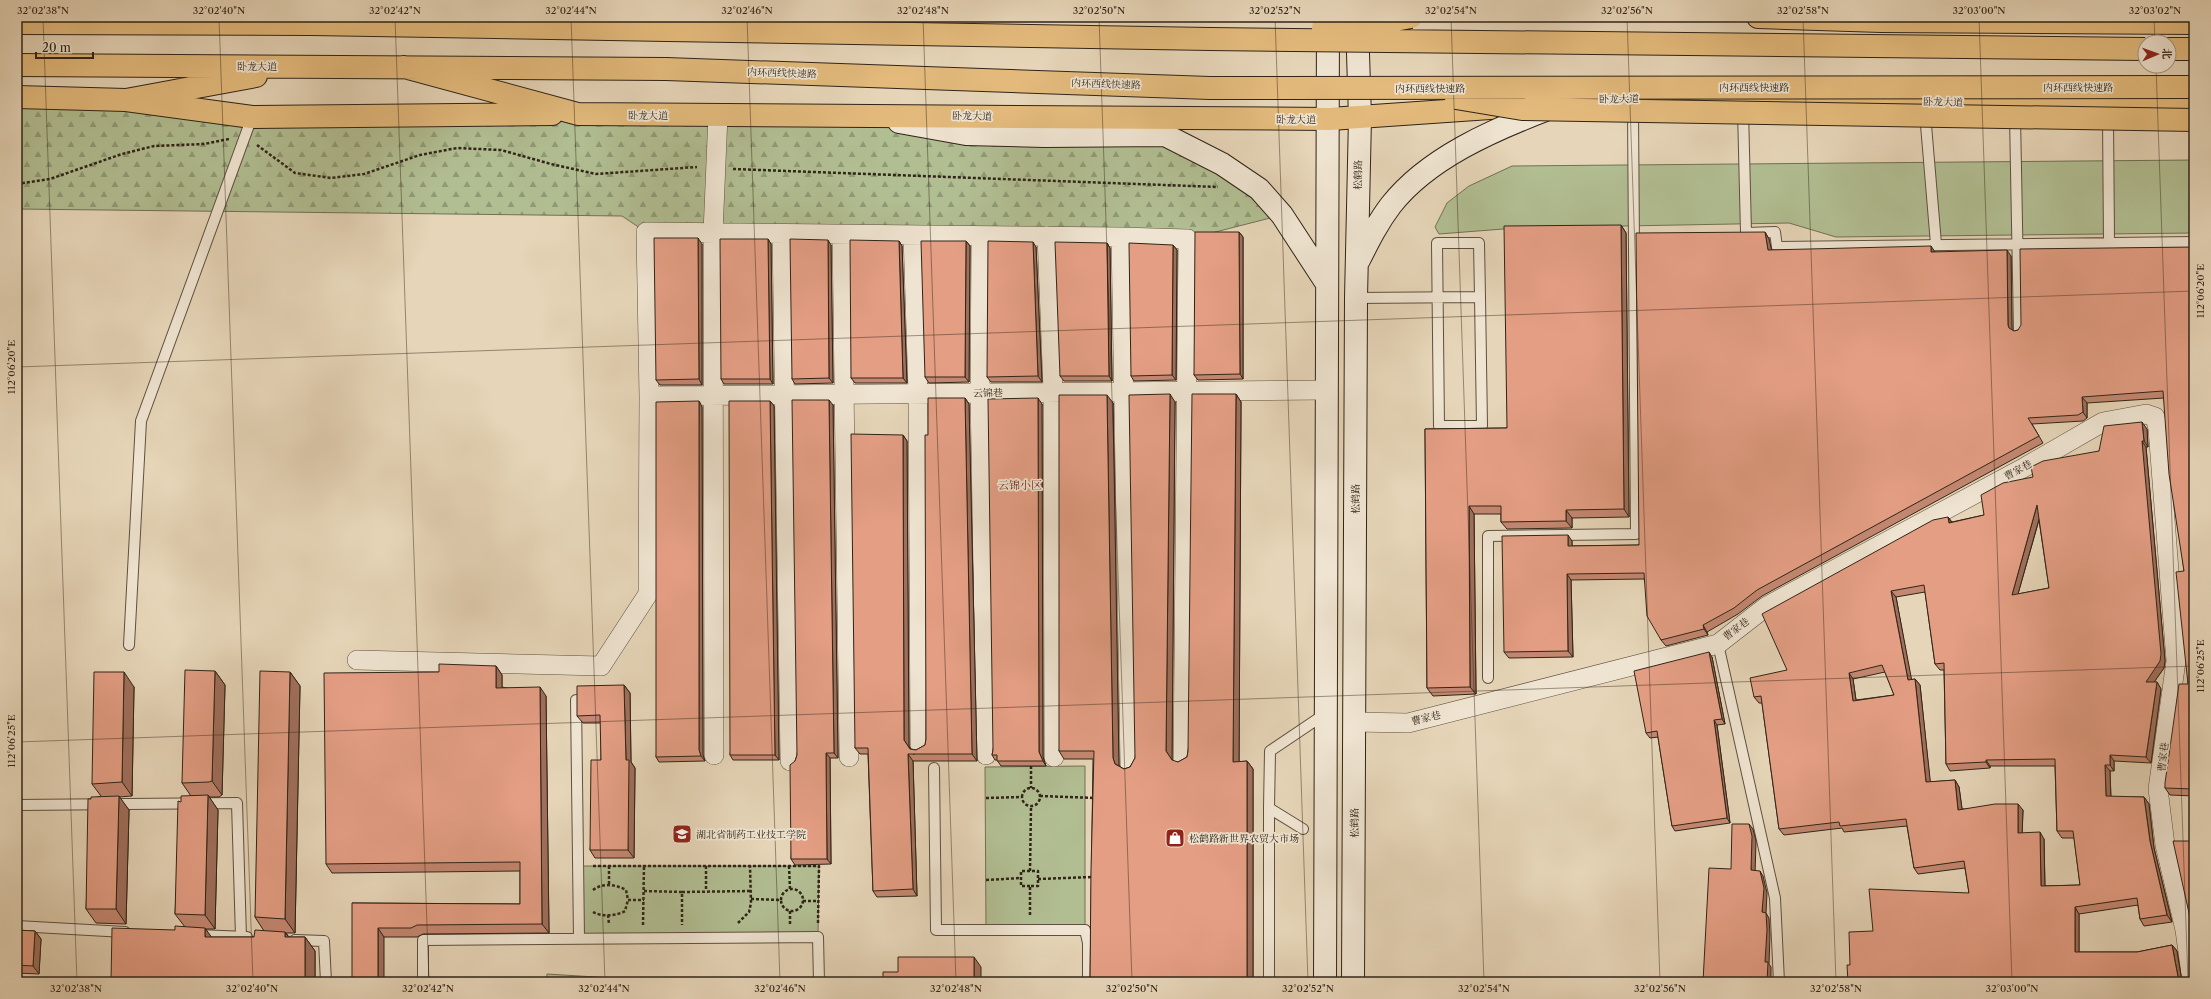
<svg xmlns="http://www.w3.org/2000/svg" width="2211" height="999" font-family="'Libre Caslon Text','Noto Serif SC',serif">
  <defs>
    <pattern id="forest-firs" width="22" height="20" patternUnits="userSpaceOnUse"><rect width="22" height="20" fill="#b1be92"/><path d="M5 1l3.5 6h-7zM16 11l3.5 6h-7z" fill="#909a76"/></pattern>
  </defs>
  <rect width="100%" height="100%" fill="#e6d5b8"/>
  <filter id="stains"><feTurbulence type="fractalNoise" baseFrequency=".005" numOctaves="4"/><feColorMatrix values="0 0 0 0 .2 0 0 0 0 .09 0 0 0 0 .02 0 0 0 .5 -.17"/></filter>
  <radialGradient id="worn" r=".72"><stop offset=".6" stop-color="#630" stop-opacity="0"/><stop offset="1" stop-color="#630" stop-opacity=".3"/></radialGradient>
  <path fill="#b1be92" stroke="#707154" d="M2194 160V233L1836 237 1789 223 1516 228 1439 234 1435 227 1447 203 1469 186 1512 166Z
    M1085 766V930H986L985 767Z
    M578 866H819L818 937 579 939Z
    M547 974 677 982H546Z"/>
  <path fill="url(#forest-firs)" stroke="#707154" d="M17 97 252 117 578 114 1165 135 1282 215 1188 239 646 232 622 216 17 209Z"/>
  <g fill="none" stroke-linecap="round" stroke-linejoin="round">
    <defs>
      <path id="lane" d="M1743 110 1746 233 1775 232 1777 247 2194 242
        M1925 113 1936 244
        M2015 116 2019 331
        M2108 117 2109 243
        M1356 298 1480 297 1482 426H1439L1437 243H1479L1480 297
        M1718 644 1775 898 1779 982
        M129 645 141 421 252 117
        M1488 678V536L1636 534 1633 109
        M576 700 579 939
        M934 768 936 930H1085L1088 943V982
        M17 805 237 803 241 937
        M1269 808 1270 751 1325 714
        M17 926 125 932
        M197 935 247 937
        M295 940 324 941 326 982
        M423 982V940L818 937 819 982
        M1269 982V808L1303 829"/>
      <path id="street" d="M782 235 790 761
        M842 235 849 757
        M913 235 918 394 920 746
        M981 236 980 393 986 755
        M1047 236 1053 392 1054 757
        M1121 237 1188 239 1183 759
        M649 396 1327 390
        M357 660 601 666 648 594 649 396 646 232 1121 237 1130 766
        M1354 722 1408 723 1718 644 1767 606 2025 467 2103 422 2146 414 2155 417 2158 429 2176 661 2158 789 2165 845 2185 930 2192 982
        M714 755 713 233 718 115"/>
      <path id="secondary" d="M899 122 966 134 1044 136 1165 135 1222 164 1259 189 1282 215 1327 284
        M1359 260C1369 240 1378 222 1391 205 1428 158 1493 130 1548 109
        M1325 982 1328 22
        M1353 982 1356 298 1360 118 1357 21"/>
      <path id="highway" d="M1758 17 1881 21 2194 23
        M17 23 311 24 667 30
        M2169 49H2194
        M17 65 666 69
        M404 67 578 114 1330 119 1490 108
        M17 97 126 100 256 76
        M126 100 252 117 552 114
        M1570 102 1614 98 2194 107"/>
    </defs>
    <use href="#lane" stroke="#5e503f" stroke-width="12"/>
    <use href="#street" stroke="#5e503f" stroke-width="20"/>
    <use href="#secondary" stroke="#302417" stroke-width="24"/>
    <use href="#highway" stroke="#302417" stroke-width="24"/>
    <path stroke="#302417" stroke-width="2.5" stroke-dasharray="3 2" stroke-linecap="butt" d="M257 145 295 173 331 178 364 174 420 155 457 148 501 150 551 164 596 174 697 167
      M733 169 1218 187
      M17 184 50 179 122 154 154 146 204 144 229 139
      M1031 766V788
      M1022 797a9 9 0 1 1 18 0a9 9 0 1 1-18 0Z
      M1040 796 1096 798
      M986 798 1021 797
      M593 866H819L818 923
      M609 866V885
      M706 866V891
      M789 866 790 889
      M1030 871 1031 807
      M1038 879 1093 877
      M986 880 1021 878
      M1030 886H1021V871H1038V886H1030V915
      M781 900a11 11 0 1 1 22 0a11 11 0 1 1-22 0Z
      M593 890C602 883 615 884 626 890L628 900H644
      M644 891 682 892V925
      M682 892 751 891
      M751 899 781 900
      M803 901H818
      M593 912C602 917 616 916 625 911L628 900
      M608 915 609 924
      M738 923 749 912 751 903 750 866
      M790 924V911
      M643 925 644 866"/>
    <use href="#lane" stroke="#efe4d1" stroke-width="10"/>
    <use href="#street" stroke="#efe4d1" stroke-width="19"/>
    <use href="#secondary" stroke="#efe4d1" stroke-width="22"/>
    <use href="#highway" stroke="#e3ba7c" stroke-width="22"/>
    <defs>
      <path id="highway-bridge" d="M1323 28 1384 22 1411 17
        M667 30 1210 39 2145 49
        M666 69 1210 88 2194 87
        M1456 98 1522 109 2194 120"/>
    </defs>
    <use href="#highway-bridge" stroke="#302417" stroke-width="24" stroke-linecap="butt"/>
    <use href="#highway-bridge" stroke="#e3ba7c" stroke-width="22"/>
  </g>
  <path fill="#c48872" stroke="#302417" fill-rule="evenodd" d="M1621 225 1626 233 1629 517 1572 518V528L1507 529 1501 522V514H1474L1476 694 1433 696 1427 688 1425 429 1507 428Z
    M1239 232 1243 237V379L1198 380 1194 375Z
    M1765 232 1769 239 1771 250 1935 252 2011 256 2012 330 2014 331 2018 330 2194 247V796L2170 795 2165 788 2188 684 2184 571 2164 398 2087 403V418L2083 421 2032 424 2043 443 1762 596 1738 614 1707 632 1708 635 1666 646 1661 640 1644 579 1571 580 1573 657 1509 658 1504 652 1572 541V546L1639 545Z
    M768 239 771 244 773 384H724L721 379Z
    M899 241 902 246 907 383H855L851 378Z
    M966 241 970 246 969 382 929 383 925 377Z
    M1107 243 1110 248 1112 381H1064L1060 376Z
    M702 244V385H660L656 380Z
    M831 245 833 383 795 384 792 379Z
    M1173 245 1177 250 1176 380 1134 381 1131 376Z
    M1036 247 1042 382H991L987 377Z
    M1236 394 1241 402 1239 762 1247 761 1253 769V982H1090L1093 759H1064L1059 751 1113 403 1119 766 1124 769 1130 767 1135 758 1175 402 1172 759 1173 761 1178 762 1187 757 1188 751Z
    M965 398 969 404 977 761H913L917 896 877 897 873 891 868 754H860L855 748 903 435 907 441 909 746 911 749 916 750 925 745 926 739 928 435Z
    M699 401 702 407 703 755 705 761 659 762 656 757Z
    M770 401 774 406 779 760H733L730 755Z
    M1042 404 1043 757 1046 766H1001L997 760H995L992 755 993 750Z
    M833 405 838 758H830L831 864 795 865 791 859 795 761 797 755Z
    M2147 429 2148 447H2146L2165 661 2164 668 2154 682H2157L2161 689 2151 763 2114 761V771H2110L2111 797H2144L2149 804 2154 848 2172 922 2144 926 2140 919 2138 905 2079 914V952H2137L2172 945 2177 951 2182 982H1848L1850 965 1873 931 1969 893 1965 868 1918 874 1914 868 1907 826 1844 832 1842 828 1784 835 1779 829 1762 703H1759L1754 697 1787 670 1948 517 1952 522 1984 515 2033 477 2099 451ZM2039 520 2049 588 2018 594ZM1925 592 1935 664 1940 670H1944L1946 764 1950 771 1990 768V766H2055L2057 831 2062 838H2074L2080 885 2045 886 2044 839 2022 833 2023 810 1962 809 1959 787 1955 780 1930 782 1920 685 1915 679 1911 680 1896 597ZM1885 672 1894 695 1856 700 1853 679Z
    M1712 657 1725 724 1717 725 1730 823 1675 831 1672 826 1658 737 1650 738 1646 733Z
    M496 666 502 675V687L546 696 549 933 423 934 417 937H384L352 903 520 904V871L332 873 326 864 439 672Z
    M215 671 225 685 222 795 219 797H209L218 810 215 929H205L211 937H254L264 931 255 917 290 672 300 686 295 933H286L289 937H305L315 951V982H111L175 930 185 927 175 914 181 802 191 796 182 783Z
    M624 685 630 693 631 762 635 768 634 858H595L590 850 601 760V723H583L577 716Z
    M134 687 132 796 119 797 129 810 126 924 96 923 86 909 91 799 101 796 92 784Z
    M17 930 35 931 41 939 39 974 17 973Z"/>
  <path fill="#a06f5c" stroke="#302417" d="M1621 225 1626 233 1629 517 1624 509Z
    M1239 232 1243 237V379L1240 374Z
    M1765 232 1769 239 1773 256 1768 250Z
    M698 238 702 244V385L699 379Z
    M768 239 771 244 773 384 770 379Z
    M828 240 831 245 833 383 829 378Z
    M899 241 902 246 907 383 903 378Z
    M966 241 970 246 969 382 965 377Z
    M1033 242 1036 247 1042 382 1038 376Z
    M1107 243 1110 248 1112 381 1109 376Z
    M1173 245 1177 250 1176 380 1172 375Z
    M1931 246 1935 252H1931Z
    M2007 250 2011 256 2012 331 2009 328 2008 325Z
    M1170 394 1175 402 1172 759 1177 768 1172 760 1166 751Z
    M1236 394 1241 402 1239 770 1233 762Z
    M1107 395 1113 403 1119 766 1115 764 1113 758Z
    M2082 397 2087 403V418L2083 412Z
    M965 398 969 404 977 761 972 754Z
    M1038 398 1042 404 1043 757 1046 766 1043 761 1039 752Z
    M829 400 833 405 838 758 834 753Z
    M699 401 702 407 703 755 705 761 701 756 699 750Z
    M770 401 774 406 779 760 775 755Z
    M2142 422 2147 429 2148 447 2144 441Z
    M903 435 907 441 909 746 914 755 904 740Z
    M2142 441 2146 447 2165 661 2164 668 2150 688 2146 682Z
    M2037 505 2041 512 2016 601 2012 595Z
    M1469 506 1474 514 1476 694 1470 687Z
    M1566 510 1572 518V528L1566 521Z
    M1948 517 1952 523H1949Z
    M1568 535 1572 541V552L1568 546Z
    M1567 574 1571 580 1573 657 1568 651Z
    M1891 591 1896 597 1913 687 1908 680Z
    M1703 625 1707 632 1708 635 1704 629Z
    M1709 652 1712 657 1725 724 1722 719Z
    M496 666 502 675V696L496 688Z
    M215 671 225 685 222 795 212 781Z
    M124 672 134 687 132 796 122 782Z
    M290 672 300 686 295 933 285 919Z
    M1849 673 1853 679 1857 707 1853 701Z
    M1915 679 1920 685 1931 788 1926 782Z
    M2157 682 2161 689 2151 763 2146 757Z
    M624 685 630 693 631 762 635 768 634 858 628 850 626 760Z
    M540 687 546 696 549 933 542 924Z
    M1714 720 1717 725 1730 823 1727 818Z
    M826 753 830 758 831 864 827 859Z
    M908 754 913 761 917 896 913 889Z
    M2110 755 2114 761V771L2110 765Z
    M1986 760 1990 766V768L1986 762Z
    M1247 761 1253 769V982H1247Z
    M2105 765 2110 771 2111 803 2106 796Z
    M1955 780 1959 787 1963 816 1958 810Z
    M208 795 218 810 215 929 205 915Z
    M119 796 129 810 126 924 116 909Z
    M2144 797 2149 804 2154 848 2172 922 2167 915 2150 841Z
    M2018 804 2023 810 2022 839 2018 833Z
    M1749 824 1753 829 1756 841 1755 875 1751 870Z
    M2040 832 2044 839 2045 892 2041 886Z
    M1760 871 1763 876 1767 893 1766 913 1769 918 1770 935 1769 964 1771 967V982H1767L1765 962Z
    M2075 907 2079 914V958L2075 952Z
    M205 928 215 942 205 937Z
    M378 928 384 937V982H378Z
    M35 931 41 939 39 974 33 966Z
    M285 932 295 946 285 937Z
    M305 937 315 951V982H305Z
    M2172 945 2177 951 2182 982H2179Z
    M974 957 981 967V982H974Z"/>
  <path fill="#e49e84" stroke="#302417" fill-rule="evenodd" d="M1621 225 1624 509 1566 510V521L1501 522V506H1469L1470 687 1427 688 1425 429 1507 428 1504 226Z
    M1195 232H1239L1240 374 1194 375Z
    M1765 232 1768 250 1931 246V252L2007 250 2008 325 2009 328 2014 331 2018 330 2021 325 2020 249 2194 247V789L2165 788V783L2179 684H2188L2176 572 2184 571 2169 474 2163 391 2082 397 2083 412 2078 415 2028 418 2039 436 1757 590 1734 608 1703 625 1704 629 1661 640 1647 616 1644 573 1567 574 1568 651 1504 652 1502 536 1568 535V546L1639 545 1636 233Z
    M654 238H698L699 379 656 380Z
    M720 239H768L770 379H721Z
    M790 239 828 240 829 378 792 379Z
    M850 240 899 241 903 378H851Z
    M921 241H966L965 377H925Z
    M988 241 1033 242 1038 376 987 377Z
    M1055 242 1107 243 1109 376H1060Z
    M1129 243 1173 245 1172 375 1131 376Z
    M1170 394 1166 751 1172 760 1178 762 1187 757 1188 751 1192 394H1236L1233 762 1247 761V982H1090L1091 869 1094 751H1059V395H1107L1113 758 1115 764 1124 769 1130 767 1135 758 1129 395Z
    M928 398H965L972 754H908L913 889 873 891 868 748H855L851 434 903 435 904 740 910 749 916 750 925 745 926 739 925 435H928Z
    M1038 398 1039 752 1043 761H997V755H992L993 750 988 399Z
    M792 400H829L834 753H826L827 859H791L790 765 795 761 797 755Z
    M699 401V750L701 756 656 757V402Z
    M729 401H770L775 755H730Z
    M2142 422 2144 441H2142L2161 654 2160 661 2146 682H2157L2146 757 2110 755V765H2105L2106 796 2144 797 2150 841 2167 915 2140 919 2137 898 2075 907V952H2137L2172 945 2179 982H1848L1847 965H1850L1849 932 1873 931 1869 889 1969 893 1964 861 1914 868 1906 819 1840 826 1839 822 1779 829 1761 696 1754 697 1750 678 1787 670 1762 614 1933 520 1948 517 1949 523 1984 515 1981 495 2003 483 2033 477 2031 467 2043 461 2099 451 2104 426ZM2037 505 2049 588 2012 595ZM1924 585 1935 664 1944 663 1946 764 1986 762V760L2055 759 2057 831H2073L2080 885 2041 886 2040 832 2018 833V804H1995L1958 810 1955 780 1926 782 1915 679 1908 680 1891 591ZM1882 665 1894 695 1853 701 1849 673Z
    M1709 652 1722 719 1714 720 1727 818 1672 826 1657 731 1646 733 1634 671Z
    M439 664 496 666V688L540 687 542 924 417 925 411 928H378V982H352V903L520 904V862L326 864 324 673 439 672Z
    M185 670 215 671 212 781 209 782 182 783Z
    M260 671 290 672 285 919 255 917Z
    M94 672H124L122 782 92 784Z
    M624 685 626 760H629L628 850H590L591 760H601L600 715 577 716V686Z
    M208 795 205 915 175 914 178 801 181 802V796Z
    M119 796 116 909H86L88 799H91V797Z
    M1732 824H1749L1752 836 1751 870 1760 871 1764 888 1762 912 1766 913 1767 930 1765 962H1768L1767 982H1703L1709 868 1731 869Z
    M2173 841H2194V941L2191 922Z
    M175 926 205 928V937H254L255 930 285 932V937H305V982H268V981L196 980V982H111L112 928 175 930Z
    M17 930 35 931 33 966 17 965Z
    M898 957H974V982H883V972H898Z"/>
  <path fill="none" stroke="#302417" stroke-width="1" stroke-opacity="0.45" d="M43 17 77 982M219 17 253 982M395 17 429 982M571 17 605 982M747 17 780 982M923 17 956 982M1099 17 1132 982M1275 17 1308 982M1451 17 1484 982M1627 17 1660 982M1803 17 1836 982M1979 17 2012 982M2154 17 2155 42M2156 66 2188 982M17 367 2194 291M17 742 2194 666"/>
  <defs>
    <symbol id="university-square" viewBox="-11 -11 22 22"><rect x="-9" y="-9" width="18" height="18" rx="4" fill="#8f2418" stroke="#efe4d1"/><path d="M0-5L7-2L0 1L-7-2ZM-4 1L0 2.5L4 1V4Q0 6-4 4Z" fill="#fff"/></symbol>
    <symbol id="shop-square" viewBox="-11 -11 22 22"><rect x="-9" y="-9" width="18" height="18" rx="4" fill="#8f2418" stroke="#efe4d1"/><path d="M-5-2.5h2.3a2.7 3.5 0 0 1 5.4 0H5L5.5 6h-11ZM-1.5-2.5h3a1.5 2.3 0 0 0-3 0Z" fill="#fff"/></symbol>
  </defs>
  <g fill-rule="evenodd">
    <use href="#university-square" x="671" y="823" width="22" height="22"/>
    <use href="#shop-square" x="1164" y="827" width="22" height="22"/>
  </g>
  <g text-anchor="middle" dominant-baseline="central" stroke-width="3.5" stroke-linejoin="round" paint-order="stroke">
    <g font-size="10" fill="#302417" stroke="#efe4d1">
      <text x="257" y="66">卧龙大道</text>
      <text transform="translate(782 73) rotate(2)">内环西线快速路</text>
      <text transform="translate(1106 84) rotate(2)">内环西线快速路</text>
      <text x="1754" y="87">内环西线快速路</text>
      <text x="2078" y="87">内环西线快速路</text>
      <text x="1430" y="88">内环西线快速路</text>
      <text transform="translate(1619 99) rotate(-1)">卧龙大道</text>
      <text transform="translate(1943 102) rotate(1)">卧龙大道</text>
      <text x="648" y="115">卧龙大道</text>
      <text transform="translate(972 116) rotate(1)">卧龙大道</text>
      <text x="1296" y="119">卧龙大道</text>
      <text transform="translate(1358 175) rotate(-89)">松鹤路</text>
      <text transform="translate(988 393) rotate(-1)">云锦巷</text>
      <text transform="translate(2018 470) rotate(-29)">曹家巷</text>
      <text transform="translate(1355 499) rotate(-90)">松鹤路</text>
      <text transform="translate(1736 629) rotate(-37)">曹家巷</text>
      <text transform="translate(1426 718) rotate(-14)">曹家巷</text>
      <text transform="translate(2163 757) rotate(-83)">曹家巷</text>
      <text transform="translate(1354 823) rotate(-90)">松鹤路</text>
    </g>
    <g font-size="10" fill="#302417" stroke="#efe4d1" text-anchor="start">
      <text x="696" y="834">湖北省制药工业技工学院</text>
      <text x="1189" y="838">松鹤路新世界农贸大市场</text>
    </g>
    <g font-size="11" fill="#7a1f14" stroke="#efe4d1">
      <text x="1020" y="485">云锦小区</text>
    </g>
  </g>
  <rect width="2211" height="999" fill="none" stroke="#e6d5b8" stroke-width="44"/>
  <g transform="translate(2157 54) rotate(88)"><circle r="19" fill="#efe4d1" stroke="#a39787"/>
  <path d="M0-3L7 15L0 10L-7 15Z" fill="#8f2418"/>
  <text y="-6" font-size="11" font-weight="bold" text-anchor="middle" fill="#302417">北</text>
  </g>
  <path d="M36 52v6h57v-6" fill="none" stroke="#302417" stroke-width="2"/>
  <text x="42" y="52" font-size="12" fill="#302417" stroke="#efe4d1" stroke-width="3" paint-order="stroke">20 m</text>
  <rect x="22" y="22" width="2167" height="955" fill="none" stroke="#302417" stroke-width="1.5"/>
  <g font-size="10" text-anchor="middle" fill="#302417">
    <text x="43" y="14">32°02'38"N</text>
    <text x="219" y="14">32°02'40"N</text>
    <text x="395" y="14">32°02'42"N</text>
    <text x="571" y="14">32°02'44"N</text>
    <text x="747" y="14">32°02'46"N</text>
    <text x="923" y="14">32°02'48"N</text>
    <text x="1099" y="14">32°02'50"N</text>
    <text x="1275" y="14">32°02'52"N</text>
    <text x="1451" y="14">32°02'54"N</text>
    <text x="1627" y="14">32°02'56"N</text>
    <text x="1803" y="14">32°02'58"N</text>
    <text x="1979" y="14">32°03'00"N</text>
    <text x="2155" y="14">32°03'02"N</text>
    <text transform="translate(2200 291) rotate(-90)" y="4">112°06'20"E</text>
    <text transform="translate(11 367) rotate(-90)" y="4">112°06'20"E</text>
    <text transform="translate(2200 666) rotate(-90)" y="4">112°06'25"E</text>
    <text transform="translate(11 741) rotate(-90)" y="4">112°06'25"E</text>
    <text x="76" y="992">32°02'38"N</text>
    <text x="252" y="992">32°02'40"N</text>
    <text x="428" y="992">32°02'42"N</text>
    <text x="604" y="992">32°02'44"N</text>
    <text x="780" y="992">32°02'46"N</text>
    <text x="956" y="992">32°02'48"N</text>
    <text x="1132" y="992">32°02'50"N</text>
    <text x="1308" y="992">32°02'52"N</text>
    <text x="1484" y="992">32°02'54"N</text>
    <text x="1660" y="992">32°02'56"N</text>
    <text x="1836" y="992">32°02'58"N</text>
    <text x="2012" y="992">32°03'00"N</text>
  </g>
  <rect width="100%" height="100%" filter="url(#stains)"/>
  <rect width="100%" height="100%" fill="url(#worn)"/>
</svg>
